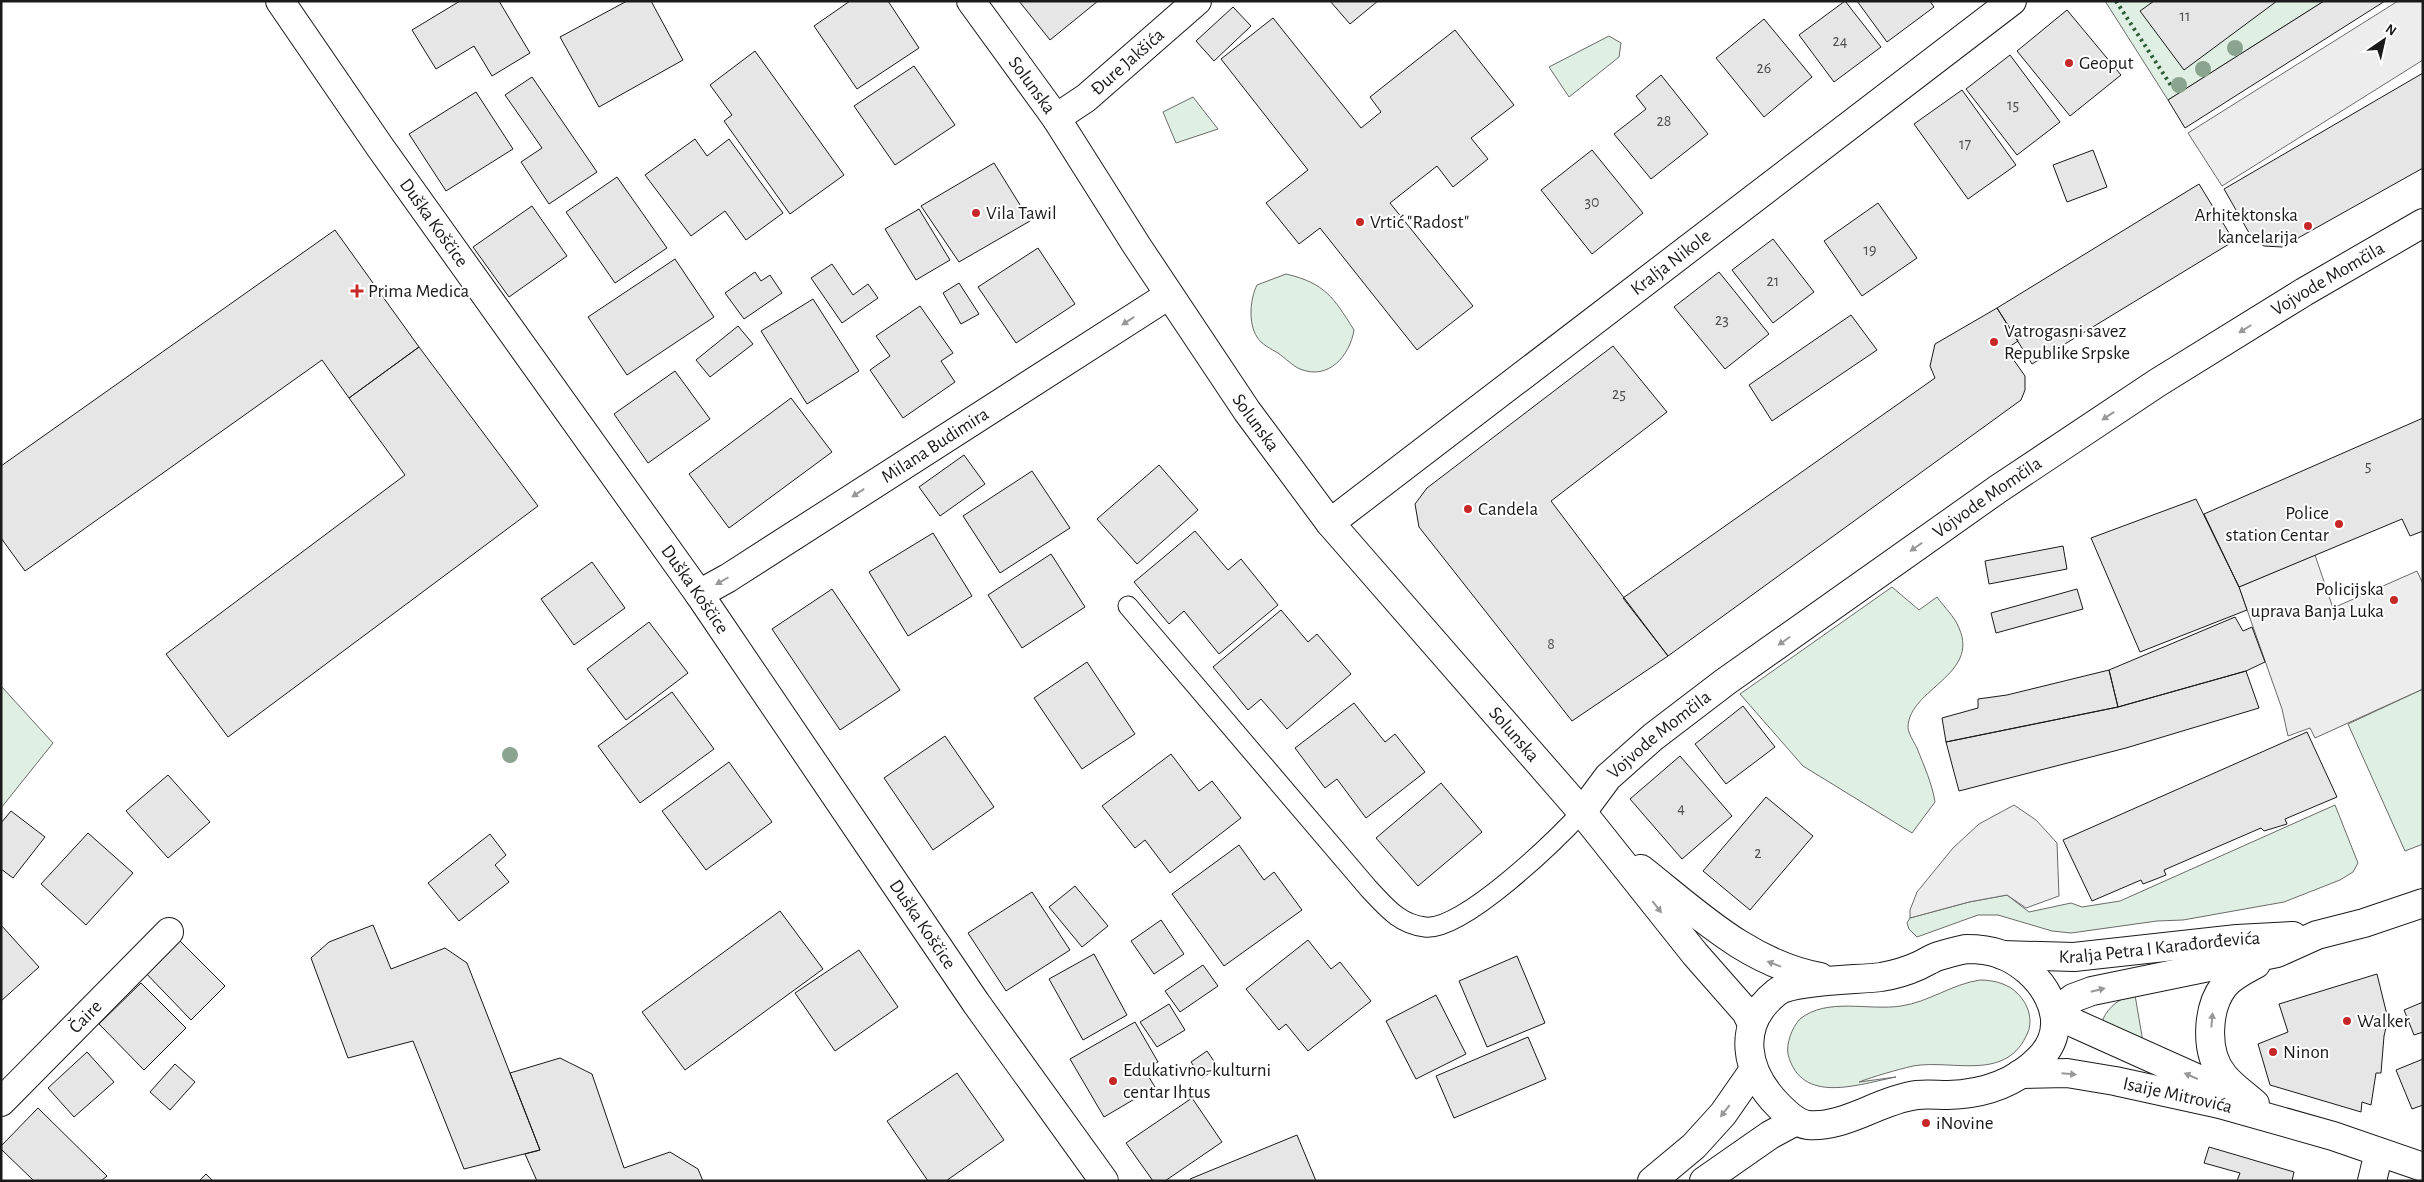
<svg xmlns="http://www.w3.org/2000/svg" width="2424" height="1182" font-family="'Alegreya Sans',sans-serif">
  <rect width="100%" height="100%" fill="#fff"/>
  <path fill="#e0efe3" stroke="#6a6a6a" d="M2105 1H2324L2168 100Z
    M1609 36 1621 43 1619 57 1569 97 1549 67Z
    M1193 97 1218 129 1176 143 1163 112Z
    M1286 274C1325 283 1334 298 1354 330 1350 355 1329 381 1300 369 1293 366 1285 358 1278 353 1271 349 1261 344 1257 337 1248 323 1250 299 1257 285Z
    M1892 587 1919 610 1937 597C1944 607 1955 617 1959 628 1980 675 1909 689 1908 727 1908 733 1914 742 1917 748 1924 766 1932 783 1935 802L1912 833 1803 766 1740 694Z
    M1 686 53 743 1 808Z
    M2423 689V844L2405 851 2348 724Z
    M2335 805 2358 863 2353 872 2340 880 2284 902 2183 920 2157 921 2071 933 2052 931 1998 915H1978L1917 937 1909 929 1907 923 1910 918 1969 902 2007 895 2029 912 2071 903 2082 907 2120 901Z
    M1980 980C1994 980 2009 984 2018 994 2028 1004 2033 1019 2028 1032 2007 1083 1954 1059 1913 1066 1896 1070 1875 1076 1859 1082L1896 1077C1859 1084 1801 1106 1788 1054 1786 1044 1792 1027 1800 1019 1827 997 1869 1011 1901 1006 1929 1002 1952 984 1980 980Z
    M2135 995 2142 1036V1042L2107 1027 2103 1019C2109 1006 2121 997 2135 995Z"/>
  <path fill="#ededed" stroke="#6a6a6a" d="M2398 1H2423V60L2222 186 2188 133Z
    M2315 555 2333 608 2417 571 2423 584V689L2315 738 2310 728 2288 736 2282 709 2239 587Z
    M2014 805 2036 820 2057 843 2059 896 2026 908 2007 895 1969 902 1910 918V910L1917 892 1953 848 1979 824Z"/>
  <path fill="#e6e6e6" stroke="#1a1a1a" d="M460 1H499L530 53 492 76 474 46 436 69 412 30Z
    M627 1H651L683 60 599 107 560 37Z
    M850 1H888L919 48 857 89 814 26Z
    M1019 1H1098L1050 40Z
    M1330 1H1378L1350 24Z
    M1845 1 1881 47 1834 82 1799 35Z
    M1857 1H1930L1934 7 1887 42Z
    M2154 1H2277L2184 70 2140 11Z
    M2324 1H2385L2185 128 2168 100Z
    M1233 7 1251 26 1214 61 1196 41Z
    M2067 10 2121 75 2070 116 2017 51Z
    M1273 18 1361 128 1381 112 1370 97 1455 30 1514 105 1471 138 1488 159 1453 187 1437 166 1390 203 1473 306 1417 350 1320 228 1299 244 1266 203 1308 170 1221 59Z
    M1764 19 1812 77 1764 117 1716 58Z
    M755 51 844 175 790 214 724 121 732 115 710 85Z
    M2010 55 2060 122 2017 155 1966 89Z
    M914 66 955 125 895 165 854 106Z
    M2423 73V168L2282 247 2264 246 2252 238 2224 189Z
    M1661 75 1708 134 1651 179 1614 134 1646 109 1636 96Z
    M532 77 597 172 549 204 521 162 542 148 505 95Z
    M1962 90 2016 165 1968 199 1914 124Z
    M476 92 513 149 446 191 409 134Z
    M695 139 707 156 729 139 783 213 746 240 725 211 691 236 645 175Z
    M1592 150 1643 213 1592 254 1541 190Z
    M2093 150 2107 187 2067 202 2053 165Z
    M994 163 1030 221 959 262 921 206Z
    M617 177 667 248 615 283 566 212Z
    M2199 184 2234 241 2032 364 1997 308Z
    M1878 203 1917 258 1862 296 1824 241Z
    M532 206 567 256 509 297 473 247Z
    M919 209 950 260 916 280 885 229Z
    M335 230 419 347 349 398 322 360 25 571 1 538V466Z
    M1773 239 1814 292 1773 323 1732 270Z
    M1038 248 1075 304 1016 343 978 287Z
    M675 259 714 317 627 375 588 317Z
    M832 264 853 295 868 284 878 298 842 323 811 278Z
    M755 272 761 281 770 275 782 293 744 319 725 293Z
    M1719 272 1769 334 1725 369 1674 307Z
    M959 283 979 314 961 324 943 293Z
    M813 299 859 371 807 404 761 331Z
    M920 306 953 353 941 361 955 382 903 418 870 370 890 356 876 336Z
    M1997 308 2018 341 2006 349 2025 376V390L2021 400 1668 656 1623 598 1935 378 1930 366 1935 344Z
    M1851 315 1877 350 1772 421 1749 385Z
    M738 326 753 344 710 377 696 360Z
    M1613 346 1667 412 1551 501 1668 656 1572 721 1419 527 1415 504 1427 488Z
    M419 347 538 506 228 737 166 654 405 475 349 398Z
    M675 371 710 419 648 463 614 414Z
    M791 398 832 452 729 528 689 474Z
    M2423 418V531L2410 536 2402 519 2239 587 2204 514Z
    M964 455 985 484 940 516 919 487Z
    M1159 465 1198 510 1137 564 1097 519Z
    M1032 471 1070 528 1000 573 963 516Z
    M2196 499 2239 587 2247 610 2140 652 2091 538Z
    M1195 531 1228 570 1241 559 1278 605 1219 654 1184 611 1169 624 1134 582Z
    M933 533 972 596 908 636 869 572Z
    M2063 546 2067 569 1989 584 1985 561Z
    M1051 554 1085 607 1022 648 988 595Z
    M592 562 625 608 574 645 541 599Z
    M832 589 900 690 840 730 772 629Z
    M2077 589 2083 609 1996 633 1991 613Z
    M1281 610 1308 642 1317 634 1351 674 1287 729 1261 699 1248 710 1213 667Z
    M2235 617 2243 631 2252 627 2265 662 2246 671 2118 707 2109 670Z
    M649 622 688 673 626 720 587 669Z
    M1087 662 1135 734 1082 769 1034 698Z
    M2109 670 2118 707 1946 742 1942 718 1978 708V699L2007 695Z
    M2246 671 2259 708 2126 748 1959 791 1946 742 2118 707Z
    M672 692 714 749 640 803 598 746Z
    M1354 703 1385 742 1395 734 1425 772 1366 818 1337 779 1325 788 1295 748Z
    M1743 706 1775 747 1726 784 1695 744Z
    M2307 732 2337 797 2285 819 2287 824 2264 831 2261 828 2164 870 2166 875 2156 879 2143 884 2141 880 2092 901 2063 840Z
    M945 736 994 807 933 850 884 778Z
    M1171 754 1199 791 1212 781 1241 818 1170 873 1145 840 1135 848 1102 806Z
    M1680 756 1732 816 1682 859 1630 799Z
    M729 762 772 822 706 870 662 811Z
    M168 775 210 822 168 858 126 811Z
    M1441 783 1482 832 1418 886 1376 838Z
    M1766 797 1813 836 1750 910 1703 871Z
    M11 811 45 837 13 878 1 869V823Z
    M88 833 133 873 86 925 41 884Z
    M490 834 506 855 495 865 509 882 459 921 428 883Z
    M1239 845 1264 880 1274 872 1302 910 1224 966 1172 894Z
    M1075 886 1108 926 1082 947 1049 907Z
    M1032 892 1070 950 1006 991 968 933Z
    M780 911 823 969 685 1070 642 1012Z
    M1161 920 1184 954 1154 974 1131 941Z
    M1 925 39 967 1 1001Z
    M373 925 391 969 445 948 467 963 540 1150 464 1169 413 1041 348 1058 311 958 329 942Z
    M174 935 225 986 191 1020 141 968Z
    M1308 940 1331 969 1340 962 1371 1001 1308 1051 1286 1024 1279 1030 1246 989Z
    M859 950 898 1007 835 1051 795 993Z
    M1094 954 1127 1015 1083 1040 1049 979Z
    M1517 956 1545 1023 1487 1047 1459 981Z
    M1203 965 1218 986 1180 1012 1165 991Z
    M2377 974 2388 1019 2384 1036 2381 1073H2376L2371 1105 2362 1102 2361 1112 2270 1085 2258 1044 2288 1032 2279 1004Z
    M141 983 186 1028 144 1070 99 1024Z
    M1436 995 1466 1054 1416 1079 1386 1021Z
    M2423 1002V1032L2414 1035 2404 1010Z
    M1169 1004 1185 1030 1157 1047 1140 1022Z
    M1135 1022 1158 1062 1144 1069 1155 1087 1104 1117 1070 1059Z
    M1528 1037 1546 1079 1454 1118 1436 1076Z
    M1207 1051 1218 1067 1202 1078 1191 1062Z
    M87 1052 114 1082 74 1117 48 1088Z
    M560 1058 592 1074 624 1168 670 1152 698 1169 703 1181H537L525 1154 540 1150 510 1073Z
    M2423 1059V1105L2412 1109 2396 1070Z
    M175 1064 195 1082 170 1110 150 1092Z
    M957 1073 1004 1140 946 1181H928L887 1121Z
    M1192 1098 1222 1142 1165 1181H1153L1126 1143Z
    M38 1108 107 1176 101 1181H34L1 1149V1146Z
    M1297 1135 1316 1181H1191L1190 1179Z
    M2209 1147 2294 1172 2292 1181H2237L2240 1173 2204 1163Z
    M206 1174 213 1181H199Z"/>
  <g fill="none" stroke-linecap="round" stroke-linejoin="round">
    <defs>
      <path id="lane" d="M1128 606 1369 889C1386 907 1399 924 1425 927 1462 932 1556 840 1582 812"/>
      <g id="street">
        <path id="s1" d="M280 1 380 147 699 594 976 1003 1104 1181"/>
        <path id="s2" d="M1056 118 1086 98 1197 1"/>
        <path id="s3" d="M1330 523 2012 1"/>
        <path id="s4" d="M699 594 728 578 1169 295"/>
        <path id="s5" d="M1582 812 1608 777 1653 737 1725 682 1998 489 2157 383 2304 292 2423 223"/>
        <path d="M2055 1012 2076 1024 2234 1095"/>
        <path id="s6" d="M2020 1074 2067 1073 2115 1081 2220 1104 2333 1136 2423 1167"/>
        <path id="s7" d="M1 1102 169 932"/>
        <path d="M2372 1181 2379 1152"/>
      </g>
      <g id="secondary">
        <path id="s8" d="M971 1 1056 118 1137 246 1247 411 1330 523 1582 812 1695 954 1746 1012 1752 1024"/>
        <path d="M1641 869C1697 913 1747 963 1820 977"/>
        <path d="M1966 949C1978 949 1989 950 2000 954 2041 969 2076 1021 2040 1058 2015 1084 1983 1094 1948 1095 1938 1095 1927 1094 1917 1095 1900 1097 1881 1105 1865 1112 1847 1119 1828 1127 1808 1125 1797 1124 1787 1114 1779 1106 1745 1072 1735 1025 1777 992 1793 980 1858 980 1881 977 1893 975 1907 971 1918 966 1925 963 1932 958 1939 956 1948 953 1957 951 1966 949Z"/>
        <path id="s9" d="M2002 955 2074 957 2237 939 2293 936"/>
        <path d="M2055 1012 2073 998 2092 991 2277 953 2317 935 2364 923 2423 903"/>
        <path d="M2255 1104C2245 1095 2232 1086 2224 1076 2204 1053 2207 1008 2224 986 2232 976 2245 970 2256 964"/>
        <path d="M1652 1181 1694 1146 1723 1114 1753 1071"/>
        <path d="M1704 1181 1770 1135 1796 1121"/>
      </g>
    </defs>
    <use href="#lane" stroke="#1a1a1a" stroke-width="21"/>
    <use href="#street" stroke="#1a1a1a" stroke-width="30"/>
    <use href="#secondary" stroke="#1a1a1a" stroke-width="30"/>
    <use href="#lane" stroke="#fff" stroke-width="19"/>
    <use href="#street" stroke="#fff" stroke-width="28"/>
    <use href="#secondary" stroke="#fff" stroke-width="28"/>
    <path stroke="#2b5a34" stroke-width="4" stroke-dasharray="2.5 4" stroke-linecap="butt" d="M2116 1 2172 87"/>
  </g>
  <g fill="#8aa48f">
    <circle cx="2235" cy="48" r="8"/>
    <circle cx="2203" cy="69" r="8"/>
    <circle cx="2179" cy="85" r="8"/>
    <circle cx="510" cy="755" r="8"/>
  </g>
  <defs><path id="oneway-solid" d="M-6-.8H1V-3.2L6.5 0L1 3.2V.8H-6Z" transform="scale(1.25)"/></defs>
  <g fill="#989898">
    <use href="#oneway-solid" transform="translate(1128 321) rotate(147)"/>
    <use href="#oneway-solid" transform="translate(2245 329) rotate(148)"/>
    <use href="#oneway-solid" transform="translate(2108 416) rotate(146)"/>
    <use href="#oneway-solid" transform="translate(858 493) rotate(147)"/>
    <use href="#oneway-solid" transform="translate(1916 547) rotate(145)"/>
    <use href="#oneway-solid" transform="translate(722 581) rotate(150)"/>
    <use href="#oneway-solid" transform="translate(1784 641) rotate(145)"/>
    <use href="#oneway-solid" transform="translate(1657 907) rotate(52)"/>
    <use href="#oneway-solid" transform="translate(1774 964) rotate(-159)"/>
    <use href="#oneway-solid" transform="translate(2098 990) rotate(-14)"/>
    <use href="#oneway-solid" transform="translate(2212 1020) rotate(-85)"/>
    <use href="#oneway-solid" transform="translate(2069 1074) rotate(5)"/>
    <use href="#oneway-solid" transform="translate(2191 1076) rotate(-156)"/>
    <use href="#oneway-solid" transform="translate(1725 1111) rotate(128)"/>
  </g>
  <g fill="#c62828" stroke="#fff" stroke-width="2">
    <circle cx="2069" cy="63" r="5"/>
    <circle cx="976" cy="213" r="5"/>
    <circle cx="1360" cy="222" r="5"/>
    <circle cx="2308" cy="226" r="5"/>
    <path d="M354.5 283.5h5v5h5v5h-5v5h-5v-5h-5v-5h5z"/>
    <circle cx="1994" cy="342" r="5"/>
    <circle cx="1468" cy="509" r="5"/>
    <circle cx="2339" cy="524" r="5"/>
    <circle cx="2394" cy="600" r="5"/>
    <circle cx="2347" cy="1021" r="5"/>
    <circle cx="2273" cy="1052" r="5"/>
    <circle cx="1113" cy="1081" r="5"/>
    <circle cx="1926" cy="1123" r="5"/>
  </g>
  <g text-anchor="middle" dominant-baseline="central" stroke-width="4" stroke-linejoin="round" paint-order="stroke">
    <g font-size="16" fill="#4d4d4d">
      <text x="2185" y="16">11</text>
      <text x="1840" y="41">24</text>
      <text x="1764" y="68">26</text>
      <text x="2013" y="105">15</text>
      <text x="1664" y="121">28</text>
      <text x="1965" y="144">17</text>
      <text x="1592" y="202">30</text>
      <text x="1870" y="250">19</text>
      <text x="1773" y="281">21</text>
      <text x="1722" y="320">23</text>
      <text x="1619" y="394">25</text>
      <text x="2368" y="466">5</text>
      <text x="1551" y="644">8</text>
      <text x="1681" y="808">4</text>
      <text x="1758" y="853">2</text>
    </g>
    <g font-size="19" fill="#1a1a1a" stroke="#fff">
      <text stroke="none"><textPath href="#s2" startOffset="91">Đure Jakšića</textPath></text>
      <text stroke="none"><textPath href="#s8" startOffset="104">Solunska</textPath></text>
      <text stroke="none"><textPath href="#s1" startOffset="270">Duška Koščice</textPath></text>
      <text stroke="none"><textPath href="#s3" startOffset="429">Kralja Nikole</textPath></text>
      <text stroke="none"><textPath href="#s5" startOffset="920">Vojvode Momčila</textPath></text>
      <text stroke="none"><textPath href="#s8" startOffset="509">Solunska</textPath></text>
      <text stroke="none"><textPath href="#s4" startOffset="279">Milana Budimira</textPath></text>
      <text stroke="none"><textPath href="#s5" startOffset="515">Vojvode Momčila</textPath></text>
      <text stroke="none"><textPath href="#s1" startOffset="720">Duška Koščice</textPath></text>
      <text stroke="none"><textPath href="#s8" startOffset="914">Solunska</textPath></text>
      <text stroke="none"><textPath href="#s5" startOffset="110">Vojvode Momčila</textPath></text>
      <text stroke="none"><textPath href="#s1" startOffset="1125">Duška Koščice</textPath></text>
      <text stroke="none"><textPath href="#s9" startOffset="158">Kralja Petra I Karađorđevića</textPath></text>
      <text stroke="none"><textPath href="#s7" startOffset="120">Čaire</textPath></text>
      <text stroke="none"><textPath href="#s6" startOffset="160">Isaije Mitrovića</textPath></text>
    </g>
    <g font-size="19" fill="#1a1a1a" stroke="#fff" text-anchor="start">
      <text x="2079" y="63">Geoput</text>
      <text x="986" y="213">Vila Tawil</text>
      <text x="2298" y="215" text-anchor="end">Arhitektonska<tspan x="2298" dy="22">kancelarija</tspan></text>
      <text x="1370" y="222">Vrtić "Radost"</text>
      <text x="368" y="291">Prima Medica</text>
      <text x="2004" y="331">Vatrogasni savez<tspan x="2004" dy="22">Republike Srpske</tspan></text>
      <text x="1478" y="509">Candela</text>
      <text x="2329" y="513" text-anchor="end">Police<tspan x="2329" dy="22">station Centar</tspan></text>
      <text x="2384" y="589" text-anchor="end">Policijska<tspan x="2384" dy="22">uprava Banja Luka</tspan></text>
      <text x="2357" y="1021">Walker</text>
      <text x="2283" y="1052">Ninon</text>
      <text x="1123" y="1070">Edukativno-kulturni<tspan x="1123" dy="22">centar Ihtus</tspan></text>
      <text x="1936" y="1123">iNovine</text>
    </g>
  </g>
  <rect width="2424" height="1182" fill="none" stroke="#1a1a1a" stroke-width="5"/>
  <g transform="translate(2384 40) rotate(34)" stroke="#ffffff" stroke-width="4" paint-order="stroke">
  <path d="M0-4L9 19L0 12L-9 19Z" fill="#1a1a1a"/>
  <text y="-8" font-size="14" font-weight="bold" text-anchor="middle" fill="#1a1a1a">N</text>
  </g>
</svg>
